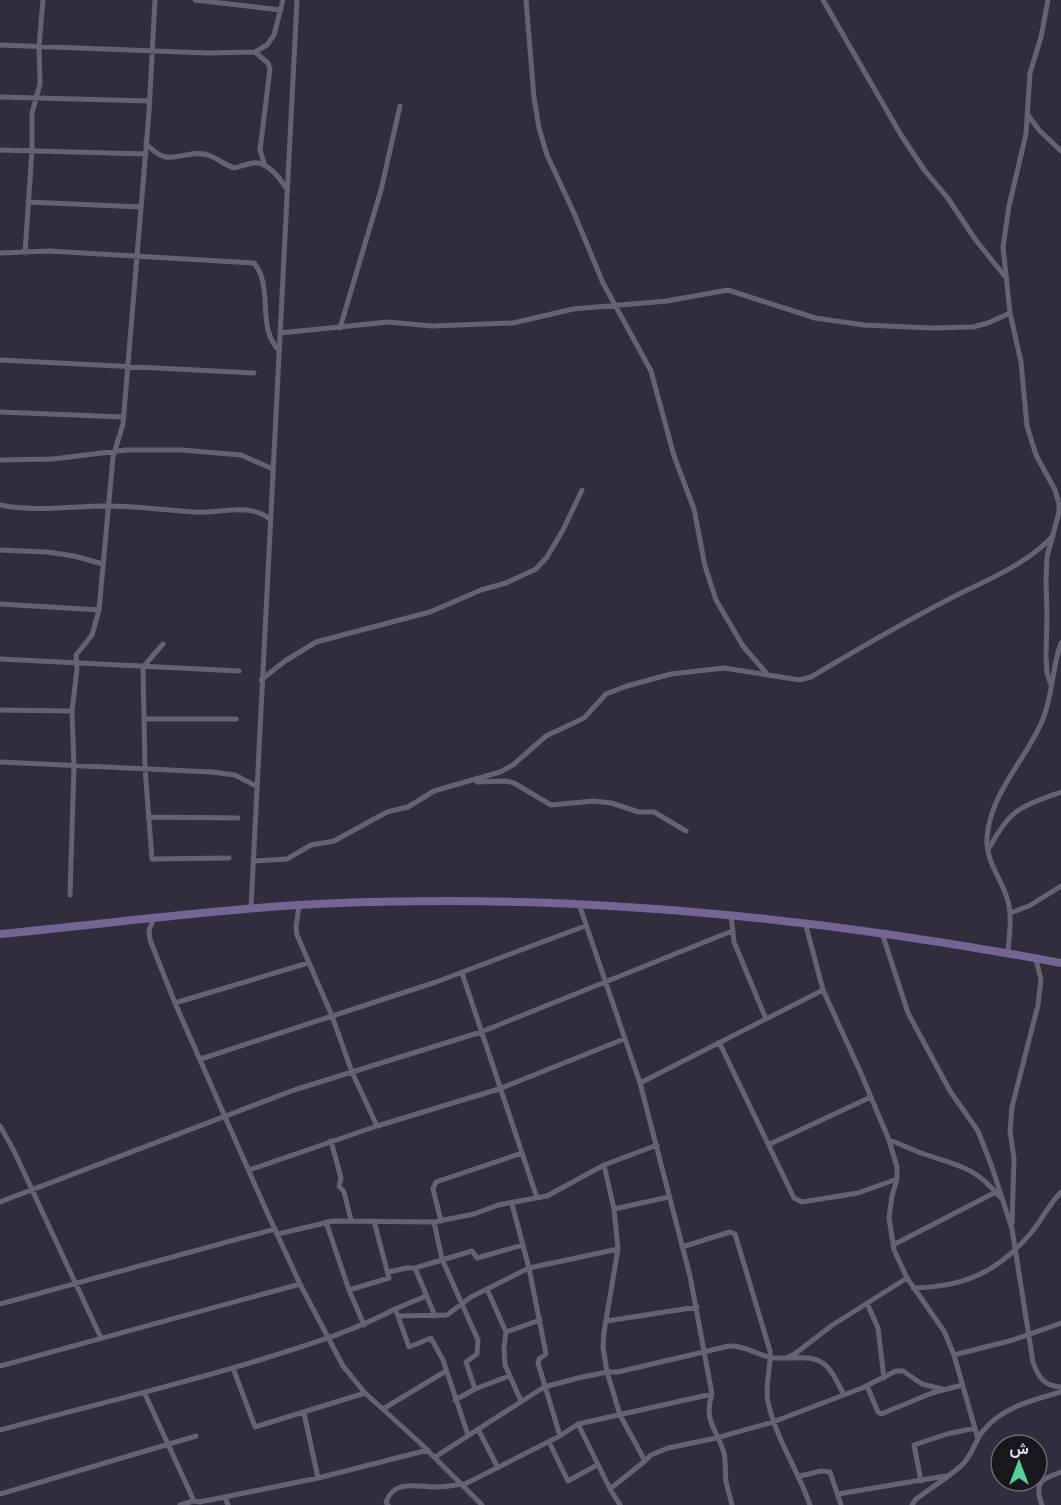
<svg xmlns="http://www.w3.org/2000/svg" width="1061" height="1505" font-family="'Crimson Pro',Vazirmatn,serif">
  <rect width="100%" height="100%" fill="#322d3c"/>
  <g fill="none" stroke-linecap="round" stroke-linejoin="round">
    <path stroke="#676273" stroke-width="5" d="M195 0 281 10
      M526 0 534 98 539 128 547 155 574 213 603 283 651 371 674 456 694 509 705 566 716 600 743 646 768 675
      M823 0 901 135 925 171 947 197 975 239 1007 279
      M1048 0 1041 37 1030 73 1026 134 1009 206 1003 247 1010 313 1021 362 1027 426 1036 455 1055 490 1059 504V512L1047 557 1046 580 1047 615 1046 656 1047 673 1051 685
      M0 45 208 53 255 52 267 45 274 35 283 0
      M255 52 268 63 270 69 260 150 265 166
      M0 97 149 101
      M1028 115 1039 130 1061 151
      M146 143C169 171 181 148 208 155 217 158 225 165 234 168 240 167 246 164 253 163 268 161 280 179 287 189
      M0 150 146 154
      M28 202 141 207
      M0 253 49 251 254 263C274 286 256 329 279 350
      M25 253 32 150V113L40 84 39 46 43 0
      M340 328 381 190 400 106
      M280 333 388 322 432 326 513 323 573 309 667 301 728 290 815 318 864 325 932 328 973 327 988 323 1010 313
      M0 360 254 373
      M0 412 124 417
      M0 460 53 459 126 450H182L241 455 273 469
      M0 505C34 512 72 506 106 506 136 506 164 510 194 512 219 514 248 502 270 519
      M0 550 47 552 74 556 103 564
      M0 604 99 610
      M163 644 143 667 145 768 152 859 229 858
      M0 659 239 671
      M261 680 285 661 316 642 430 612 481 590 506 583 536 569 547 557 563 530 582 490
      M0 710 72 711
      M144 719H236
      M0 762 212 772 235 775 256 786
      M477 782 506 781 514 783 551 805 594 801 611 803 639 812H654L686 831
      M148 817 238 818
      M988 850C1011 808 1018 808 1061 792
      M253 861 287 859 311 845 334 841 387 812 408 807 434 791 500 772 513 765 546 736 584 718 606 694 627 686 671 674 724 668 800 680 811 677C858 649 906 621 955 596 989 579 1027 564 1053 536
      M70 895 74 766 72 711 77 669 76 655 92 635 99 610 113 457 123 424 149 112 155 0
      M579 904 640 1083 690 1276 712 1394C703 1421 717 1429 724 1453 726 1463 725 1472 726 1482 728 1489 730 1497 732 1505
      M299 906 296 927 297 935 332 1016 352 1072 377 1126
      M251 908 297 0
      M1010 913 1029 906 1061 886
      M731 914 734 942 766 1019
      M154 918 149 930 150 940 175 1003 266 1210 300 1284 343 1366 365 1393 419 1442 482 1505
      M805 922 823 990 860 1071 889 1140 897 1167V1179L892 1196 889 1218 894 1250 907 1278 944 1331 954 1355 978 1439
      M882 933 908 1013 950 1091 978 1131 992 1167 1012 1229 1033 1362C1038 1377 1044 1386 1061 1387
      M1008 953C1009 935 1013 916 1007 898 1001 878 985 860 987 838 990 792 1027 759 1043 719 1053 694 1052 667 1061 643
      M462 973 537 1198
      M175 1003 308 963
      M719 1042 794 1198 802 1202 858 1193 897 1179
      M201 1059 436 982 585 926
      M640 1083 823 990
      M0 1126 14 1151 101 1338
      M889 1140C901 1144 912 1150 924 1154 959 1166 974 1166 1000 1197
      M331 1141 341 1178 339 1186 344 1192 351 1220
      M770 1144 871 1097
      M604 1165 614 1209 618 1249 604 1332 603 1347 607 1372 620 1415 645 1461 610 1489 620 1505
      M249 1170 377 1126 499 1089 624 1039
      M0 1202 294 1090 481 1032 732 931
      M614 1209 669 1197
      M441 1221 433 1189 436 1182 522 1153
      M326 1222 349 1290 364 1325
      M434 1222 442 1259 478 1340 477 1354 466 1362 475 1389
      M1012 1224 1014 1159 1010 1131 1012 1107 1038 1005 1041 980 1036 959
      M278 1234 333 1221 434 1222 474 1214 498 1205 547 1196 604 1165 657 1145
      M893 1245 996 1192
      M682 1247 730 1232 735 1234 770 1351C772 1366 764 1383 768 1402 776 1439 798 1470 810 1505
      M388 1272 406 1268H415
      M913 1288C964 1287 998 1272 1031 1233 1042 1220 1049 1204 1061 1192
      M487 1289 506 1332 504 1348 505 1365 521 1401
      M349 1290 389 1278 374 1221
      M867 1303 878 1328 884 1378
      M0 1304 275 1229
      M395 1309 426 1296
      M398 1316 409 1347 431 1338 443 1360 468 1435
      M435 1316 415 1268 472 1251 477 1258 523 1245
      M607 1321 697 1307
      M506 1332 540 1320
      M954 1355 1013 1340 1061 1323
      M786 1358 796 1353 831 1326 907 1278
      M0 1366 300 1284
      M233 1368 255 1427 365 1393
      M867 1386 878 1412 881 1414 932 1393 962 1385
      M145 1394 194 1501 200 1502 225 1497 228 1505
      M455 1400 475 1389 509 1376
      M383 1409 446 1371
      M304 1413 318 1478
      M578 1424 610 1489
      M478 1429 498 1468
      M0 1430C89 1406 178 1385 266 1358 310 1344 354 1331 395 1309L398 1316 447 1315 471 1297 529 1268 618 1249
      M560 1436 578 1424 712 1394
      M549 1442 568 1481 597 1465
      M435 1457 544 1387 578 1378 607 1372H618L729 1346C746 1345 758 1356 774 1358 789 1359 812 1354 824 1364 833 1370 839 1386 844 1395
      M645 1461 651 1455 668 1448 716 1438 773 1422 862 1388 896 1371H903L922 1384 942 1389
      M800 1476 821 1471 830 1472 841 1505
      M921 1481 914 1445 947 1434 975 1428
      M463 1485 560 1436 538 1363 539 1359 546 1354 529 1268 512 1204
      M0 1494 196 1436
      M838 1494 945 1476
      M225 1497 318 1478 428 1450
      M180 1505 194 1501
      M388 1505 386 1502C394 1480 415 1486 432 1487 442 1487 452 1486 462 1484
      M912 1505 916 1499C931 1488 947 1478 961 1466 973 1455 974 1442 983 1431 1002 1407 1033 1400 1061 1392
      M1042 1505C1034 1483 1040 1479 1061 1472"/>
    <path stroke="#766494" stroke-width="8" d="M0 934C82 926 163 916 245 909 312 903 381 901 449 901 655 901 859 925 1061 963"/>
  </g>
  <g transform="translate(1019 1463)"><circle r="28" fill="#19171d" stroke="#69676f" stroke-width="1.5"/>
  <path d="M0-4.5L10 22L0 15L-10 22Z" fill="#50d398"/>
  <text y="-9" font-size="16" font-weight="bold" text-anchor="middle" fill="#e2dfe9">ش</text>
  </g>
</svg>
